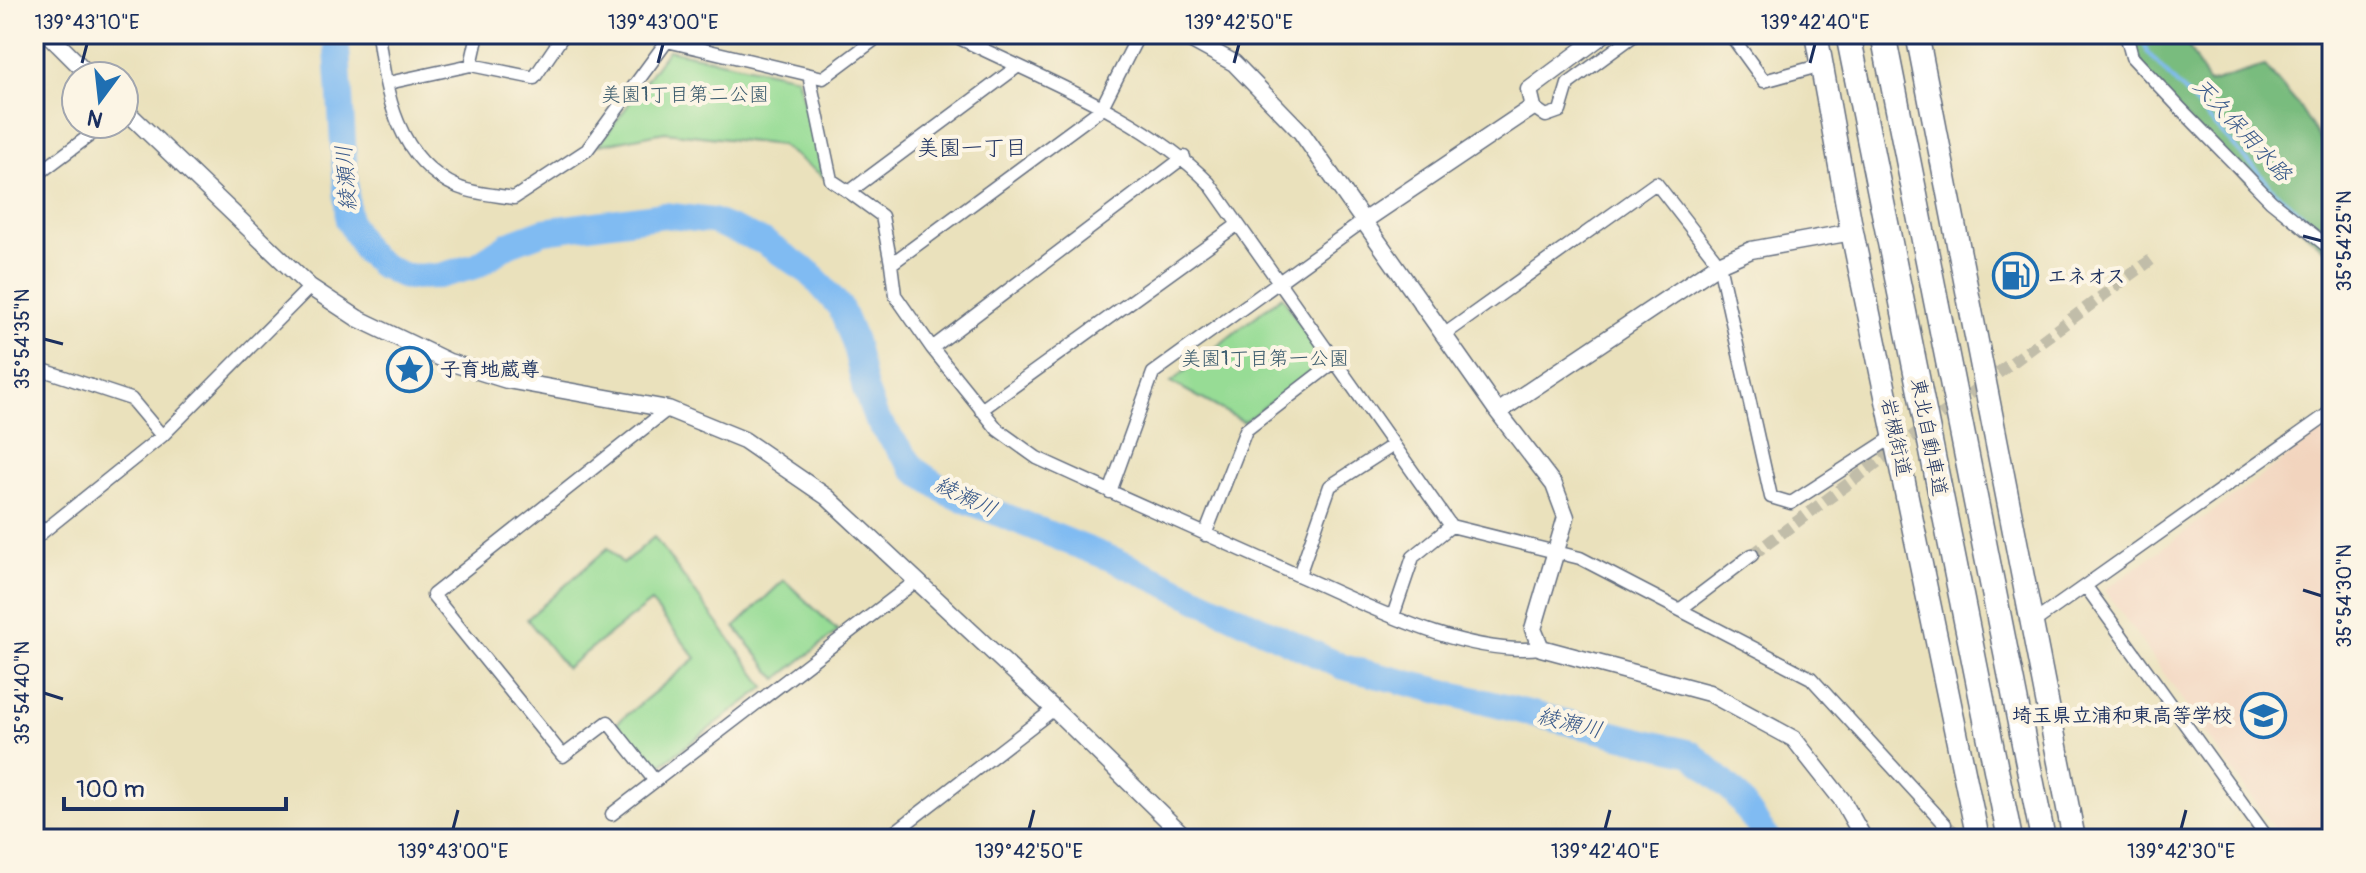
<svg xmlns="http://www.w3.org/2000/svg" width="2366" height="873" font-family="Pangolin,'Klee One',sans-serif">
  <rect width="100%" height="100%" fill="#fcf5e5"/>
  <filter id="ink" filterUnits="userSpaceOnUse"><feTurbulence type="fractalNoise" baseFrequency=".0125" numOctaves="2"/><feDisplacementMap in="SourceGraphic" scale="16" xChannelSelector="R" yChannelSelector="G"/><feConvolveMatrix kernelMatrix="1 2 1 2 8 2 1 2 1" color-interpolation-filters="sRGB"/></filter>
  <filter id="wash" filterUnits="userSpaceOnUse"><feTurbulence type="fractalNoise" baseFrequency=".006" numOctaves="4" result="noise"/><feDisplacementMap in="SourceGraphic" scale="32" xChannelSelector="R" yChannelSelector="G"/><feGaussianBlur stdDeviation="1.8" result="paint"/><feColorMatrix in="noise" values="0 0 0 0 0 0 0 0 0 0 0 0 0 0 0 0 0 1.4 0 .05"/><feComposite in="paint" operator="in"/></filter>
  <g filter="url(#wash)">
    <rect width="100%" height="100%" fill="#eae1bc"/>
    <path fill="#f2d4be" d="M2332 425V839H2281L2105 590Z"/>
    <path fill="#97dc95" stroke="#59867a" stroke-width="2" d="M668 50 797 77 824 177 780 145 665 132 599 145Z
      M1282 296 1324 362 1244 422 1171 382Z
      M654 537 765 687 654 770 617 723 696 658 651 602 566 668 527 619 608 548 623 564Z
      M784 580 838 631 777 679 735 627Z"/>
    <path fill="#79bc7e" stroke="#4a766e" stroke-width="2" d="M2130 34H2182L2208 83 2265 66 2299 106 2332 158V256L2220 157 2153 90Z"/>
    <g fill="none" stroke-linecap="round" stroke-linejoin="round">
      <path stroke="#80bbf2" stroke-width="4" d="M2140 34 2148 53 2279 195 2332 238"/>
      <path stroke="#80bbf2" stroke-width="26" d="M336 34 348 220 366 252 381 265 406 277 439 276 476 266 509 244 544 231 664 215 712 221 764 242 810 273 840 307 854 341 865 389 876 418 915 470 950 494 1117 561 1343 667 1691 753 1734 792 1768 839"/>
    </g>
  </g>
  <g filter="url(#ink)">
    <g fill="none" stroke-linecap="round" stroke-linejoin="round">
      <path stroke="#c1bda9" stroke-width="12" stroke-dasharray="12 6" stroke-linecap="butt" d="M1752 555 2151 260
        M1945 824 1963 839"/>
      <defs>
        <path id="minor" d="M378 34C386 94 397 160 458 187 474 194 497 195 514 198L587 150 667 41 668 34
          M951 34C1035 76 1144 116 1209 183L1451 526 1580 558 1811 678 1945 824
          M1139 34 1101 109 891 264 895 295 932 348 998 430 1037 458C1122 497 1207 535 1293 573 1365 604 1462 657 1541 648
          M1730 34 1764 81 1822 65
          M2126 34 2132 57 2180 108 2271 201 2332 250
          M667 41 823 78 882 34
          M471 65 478 34
          M809 75 831 180 849 192
          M388 83 471 65 534 78 564 34
          M1533 107 1546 116 1560 111 1568 84 1636 34
          M34 177 105 124
          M891 264 882 216 849 192 1017 67
          M1445 334 1656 183 1719 264 1771 497 1791 503 1896 435
          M932 348 1184 157
          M34 367 131 399 162 436
          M981 410 1237 225
          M1110 492 1153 373 1362 222
          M1205 535 1246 430 1333 363
          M34 539 162 436 310 287
          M1299 575 1330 486 1392 446
          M2087 588 2268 839
          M1682 608 1752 555
          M1393 616 1413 557 1451 526
          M2034 622 2332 411
          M655 781 608 722 563 756 433 595 668 409
          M612 814 916 581
          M886 839 1054 709"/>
        <path id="tertiary" d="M48 34 90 76
          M1181 34 1234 63 1301 132 1498 412 1719 264 1751 250 1852 232
          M124 109 310 287 357 318 449 362 507 380 668 409 744 440 827 497 1054 709 1187 839
          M1362 222 1533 107 1529 90 1604 34
          M1498 412 1554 485 1566 517 1533 629 1541 648 1709 693 1794 739 1842 800 1864 839"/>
        <path id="trunk" d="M1816 34 1852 232 1978 839
          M1917 34 2074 839"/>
        <path id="motorway" d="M1848 34 2010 839
          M1883 34 2043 839"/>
      </defs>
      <use href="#minor" stroke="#636d7f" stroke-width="15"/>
      <use href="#tertiary" stroke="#636d7f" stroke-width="19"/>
      <use href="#trunk" stroke="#636d7f" stroke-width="25"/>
      <use href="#motorway" stroke="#636d7f" stroke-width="27"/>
      <use href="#minor" stroke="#fff" stroke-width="12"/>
      <use href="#tertiary" stroke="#fff" stroke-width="16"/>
      <use href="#trunk" stroke="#fff" stroke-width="22"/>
      <use href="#motorway" stroke="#fff" stroke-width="24"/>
    </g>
  </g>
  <path fill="none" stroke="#1b2f5e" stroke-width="3" d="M82 63 87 44M658 63 663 44M1234 63 1239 44M1810 63 1815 44M2303 236 2322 241M44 339 63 344M2303 590 2322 596M44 693 63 699M453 829 458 810M1029 829 1034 810M1605 829 1610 810M2181 829 2186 810"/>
  <defs>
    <symbol id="fuel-ring" viewBox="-11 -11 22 22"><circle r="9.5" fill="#fcf5e5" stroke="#1f6fb2" stroke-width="1.5"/><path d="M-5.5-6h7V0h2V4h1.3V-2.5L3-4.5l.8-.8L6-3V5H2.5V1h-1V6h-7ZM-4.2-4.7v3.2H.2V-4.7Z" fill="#1f6fb2"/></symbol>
    <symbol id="sight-ring" viewBox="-11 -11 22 22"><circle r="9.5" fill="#fcf5e5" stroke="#1f6fb2" stroke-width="1.5"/><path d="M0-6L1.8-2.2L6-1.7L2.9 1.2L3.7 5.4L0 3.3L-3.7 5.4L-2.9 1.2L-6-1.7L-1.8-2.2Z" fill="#1f6fb2"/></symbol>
    <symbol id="school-ring" viewBox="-11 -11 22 22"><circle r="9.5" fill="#fcf5e5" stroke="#1f6fb2" stroke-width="1.5"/><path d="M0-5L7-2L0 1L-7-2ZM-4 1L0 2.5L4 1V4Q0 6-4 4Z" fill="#1f6fb2"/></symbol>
  </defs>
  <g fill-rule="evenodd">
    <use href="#fuel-ring" x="1990" y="250" width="51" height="51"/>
    <use href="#sight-ring" x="384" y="344" width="51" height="51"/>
    <use href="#school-ring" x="2238" y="690" width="51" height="51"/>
  </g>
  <g text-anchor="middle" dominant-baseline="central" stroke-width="8" stroke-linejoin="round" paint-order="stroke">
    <g font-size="20" fill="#3a5a6c" stroke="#fcf5e5">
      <text x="685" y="94">美園1丁目第二公園</text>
      <text x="1265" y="358">美園1丁目第一公園</text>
    </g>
    <g font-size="20" font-weight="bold" fill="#1b2f5e" stroke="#fcf5e5" text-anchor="start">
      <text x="2047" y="276">エネオス</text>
      <text x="440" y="369">子育地蔵尊</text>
      <text x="2232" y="715" text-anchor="end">埼玉県立浦和東高等学校</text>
    </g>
    <g font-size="20" fill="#1b2f5e" stroke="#fcf5e5">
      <text transform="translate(1896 437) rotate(78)">岩槻街道</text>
      <text transform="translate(1929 437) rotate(79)">東北自動車道</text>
    </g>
    <g font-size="22" font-style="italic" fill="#39598a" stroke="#fcf5e5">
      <text transform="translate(2242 130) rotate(47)">天久保用水路</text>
      <text transform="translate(346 178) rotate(-94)">綾瀬川</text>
      <text transform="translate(966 497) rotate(26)">綾瀬川</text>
      <text transform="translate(1570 723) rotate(14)">綾瀬川</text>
    </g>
    <g font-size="22" fill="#1b2f5e" stroke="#fcf5e5">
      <text x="972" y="148">美園一丁目</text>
    </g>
  </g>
  <rect width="2366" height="873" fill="none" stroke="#fcf5e5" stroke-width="88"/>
  <g transform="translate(100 100) rotate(195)"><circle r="38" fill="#fcf5e5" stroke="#a2a6af" stroke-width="2"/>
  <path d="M0-6L14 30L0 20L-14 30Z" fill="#1f6fb2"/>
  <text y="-12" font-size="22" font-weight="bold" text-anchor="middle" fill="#1b2f5e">N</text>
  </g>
  <path d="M64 797v12h222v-12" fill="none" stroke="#1b2f5e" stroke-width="4"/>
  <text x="76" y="797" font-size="24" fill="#1b2f5e" stroke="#fcf5e5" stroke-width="6" paint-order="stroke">100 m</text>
  <rect x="44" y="44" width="2278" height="785" fill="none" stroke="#1b2f5e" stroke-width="3"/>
  <g font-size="20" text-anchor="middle" fill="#1b2f5e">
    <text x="87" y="29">139°43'10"E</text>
    <text x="663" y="29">139°43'00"E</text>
    <text x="1239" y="29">139°42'50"E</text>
    <text x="1815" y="29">139°42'40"E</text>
    <text transform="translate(2344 241) rotate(-90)" y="7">35°54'25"N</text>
    <text transform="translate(22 339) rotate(-90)" y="7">35°54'35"N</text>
    <text transform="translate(2344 596) rotate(-90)" y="7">35°54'30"N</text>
    <text transform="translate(22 693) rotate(-90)" y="7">35°54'40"N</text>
    <text x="453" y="858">139°43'00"E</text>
    <text x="1029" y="858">139°42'50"E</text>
    <text x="1605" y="858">139°42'40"E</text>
    <text x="2181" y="858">139°42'30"E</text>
  </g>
</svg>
